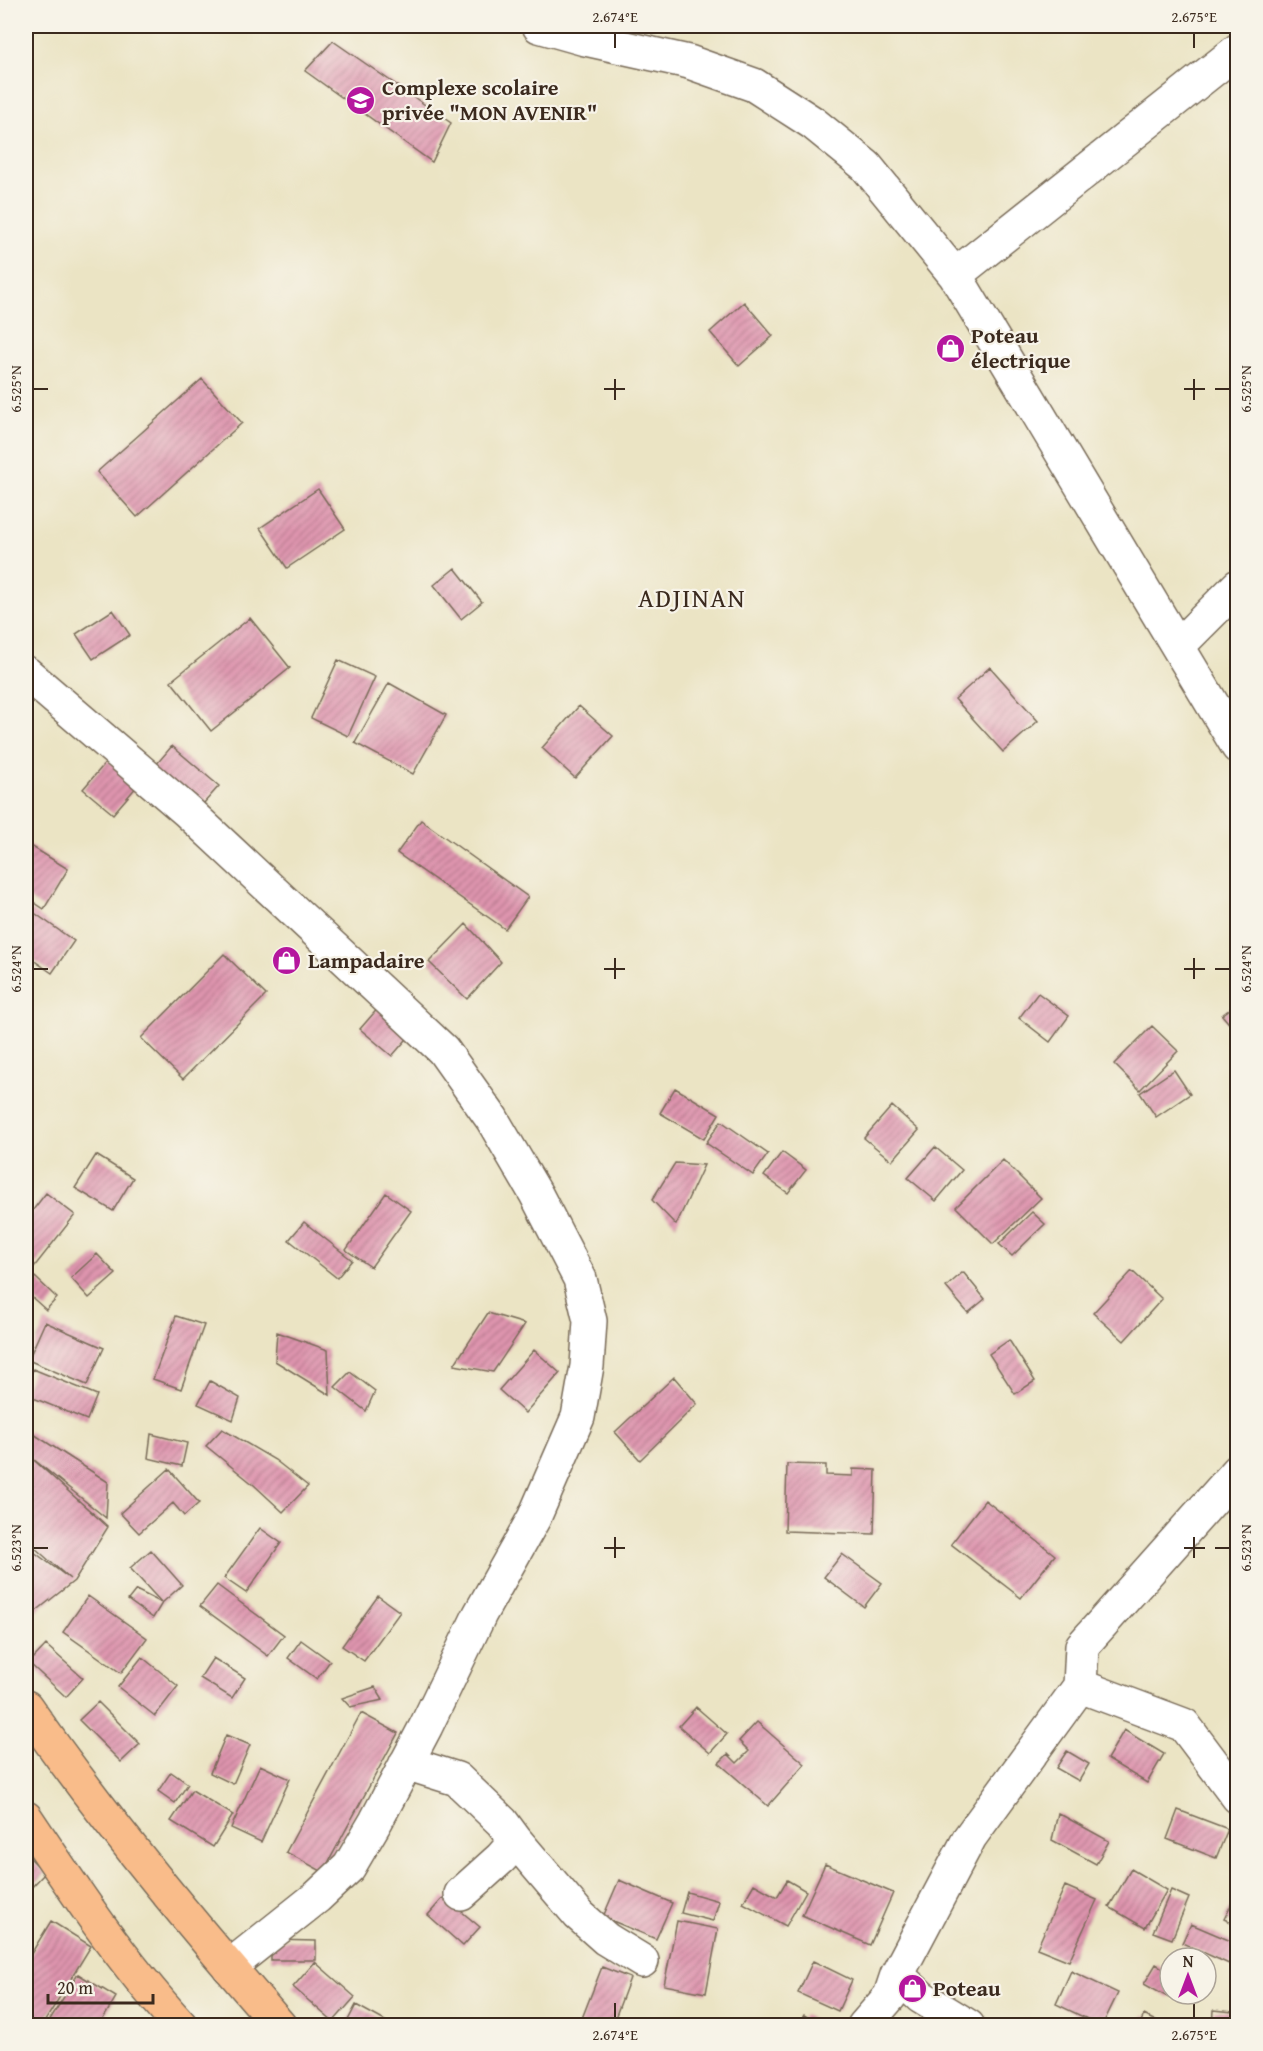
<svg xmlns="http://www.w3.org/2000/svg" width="1263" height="2051" font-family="'Gentium Book Plus',serif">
  <defs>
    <pattern id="building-hatch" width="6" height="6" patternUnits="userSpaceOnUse" patternTransform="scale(1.5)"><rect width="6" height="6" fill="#de94ae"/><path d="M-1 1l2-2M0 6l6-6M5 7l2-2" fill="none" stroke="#b5798d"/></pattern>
  </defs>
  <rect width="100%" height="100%" fill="#f7f3e8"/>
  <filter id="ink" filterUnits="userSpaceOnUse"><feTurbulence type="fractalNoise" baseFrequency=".0167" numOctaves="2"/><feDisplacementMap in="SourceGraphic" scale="12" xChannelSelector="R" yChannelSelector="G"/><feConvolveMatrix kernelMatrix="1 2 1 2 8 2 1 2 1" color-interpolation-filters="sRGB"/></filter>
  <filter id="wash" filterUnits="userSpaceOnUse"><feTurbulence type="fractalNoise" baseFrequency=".008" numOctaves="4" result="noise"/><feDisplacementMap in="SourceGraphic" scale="24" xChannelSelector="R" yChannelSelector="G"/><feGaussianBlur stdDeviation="1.35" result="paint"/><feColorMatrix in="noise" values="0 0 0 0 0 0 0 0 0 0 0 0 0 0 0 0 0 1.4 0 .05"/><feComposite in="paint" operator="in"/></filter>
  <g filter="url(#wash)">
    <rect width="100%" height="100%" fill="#ebe4c4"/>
    <g id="blocks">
      <path fill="url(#building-hatch)" d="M333 41 451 123 432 162 305 71Z
        M744 302 773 336 739 366 710 332Z
        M202 379 242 423 137 517 97 472Z
        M318 489 345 529 287 568 260 528Z
        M455 568 482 602 461 619 434 585Z
        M113 610 130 635 93 659 76 634Z
        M250 618 290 668 211 731 171 681Z
        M338 660 375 677 348 736 311 718Z
        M990 667 1038 721 1003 752 955 699Z
        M389 683 446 715 413 774 355 743Z
        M579 706 613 736 575 778 542 748Z
        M172 746 219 786 196 812 149 773Z
        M108 760 138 785 113 814 83 789Z
        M421 820 528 897 505 929 397 853Z
        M26 843 68 869 44 909 26 897Z
        M26 907 74 941 52 973 26 955Z
        M466 924 501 962 467 999 429 962Z
        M224 954 266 995 183 1079 141 1038Z
        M1038 993 1069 1016 1050 1042 1019 1018Z
        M1238 1003V1034L1222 1015Z
        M380 1006 412 1033 392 1056 360 1029Z
        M1152 1026 1178 1051 1140 1090 1114 1064Z
        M1174 1070 1190 1094 1156 1117 1140 1093Z
        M675 1088 719 1114 704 1139 660 1113Z
        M892 1106 919 1130 892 1161 864 1138Z
        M721 1121 768 1154 753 1175 706 1143Z
        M935 1147 962 1170 936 1201 908 1178Z
        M782 1152 806 1170 788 1193 764 1176Z
        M96 1155 133 1178 113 1211 75 1188Z
        M1003 1160 1041 1198 993 1244 956 1207Z
        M675 1163 704 1165 676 1225 652 1200Z
        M46 1193 75 1215 34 1267 26 1261V1219Z
        M386 1193 411 1211 371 1267 346 1250Z
        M1032 1212 1045 1224 1012 1256 999 1244Z
        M304 1222 352 1260 337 1278 289 1240Z
        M97 1254 116 1274 89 1298 71 1278Z
        M1132 1271 1162 1299 1124 1341 1093 1313Z
        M963 1272 985 1299 968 1313 946 1287Z
        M35 1277 57 1298 46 1310 26 1292V1287Z
        M488 1313 525 1324 493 1372 454 1365Z
        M176 1316 204 1325 181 1389 153 1379Z
        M45 1322 104 1348 87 1385 28 1360Z
        M277 1332 328 1350 330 1395 275 1361Z
        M1009 1340 1035 1381 1015 1394 989 1354Z
        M534 1350 560 1373 525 1413 499 1390Z
        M33 1369 97 1395 87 1420 26 1395V1388Z
        M350 1372 375 1391 366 1411 335 1387Z
        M674 1377 697 1404 640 1460 615 1432Z
        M210 1381 240 1398 233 1420 198 1404Z
        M222 1429 275 1460 308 1486 283 1512 254 1485 206 1446Z
        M29 1431 108 1482 106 1518 27 1454 108 1527 74 1581 26 1619V1546L70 1579 26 1540V1436Z
        M151 1434 187 1443 182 1466 148 1458Z
        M787 1464 826 1465V1475L853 1476V1469L876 1470 874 1534 785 1531Z
        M169 1469 199 1503 184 1516 173 1503 139 1533 120 1513Z
        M985 1500 1055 1555 1021 1598 951 1544Z
        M260 1528 281 1543 246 1593 224 1578Z
        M151 1550 182 1585 162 1603 153 1618 128 1600 136 1590 162 1603 130 1568Z
        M842 1554 882 1583 864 1607 824 1577Z
        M217 1585 284 1635 268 1656 200 1606Z
        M88 1596 147 1638 121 1673 63 1632Z
        M378 1596 400 1612 364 1661 342 1646Z
        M301 1640 330 1661 317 1679 288 1658Z
        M46 1645 83 1678 66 1697 29 1663Z
        M142 1657 178 1686 155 1716 118 1687Z
        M213 1658 245 1678 232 1698 200 1678Z
        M375 1687 383 1700 350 1707 342 1698Z
        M98 1702 140 1744 121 1762 79 1720Z
        M696 1707 727 1734 710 1753 679 1726Z
        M361 1713 398 1733 323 1872 286 1852Z
        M757 1722 805 1764 768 1806 719 1763 728 1754 737 1763 749 1751 739 1741Z
        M1124 1730 1164 1754 1147 1783 1107 1759Z
        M226 1735 250 1745 233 1784 210 1773Z
        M1067 1751 1089 1764 1079 1781 1056 1768Z
        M260 1765 290 1779 261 1842 231 1828Z
        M171 1772 188 1784 175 1803 158 1791Z
        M192 1790 233 1815 213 1847 171 1821Z
        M1178 1810 1228 1829 1216 1858 1167 1839Z
        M1058 1813 1109 1841 1096 1864 1052 1840Z
        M26 1854 45 1873 26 1893Z
        M825 1864 893 1893 870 1945 802 1915Z
        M1131 1869 1167 1890 1145 1928 1109 1907Z
        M619 1880 672 1903 656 1939 603 1917Z
        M787 1880 806 1891 786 1926 743 1903 754 1884 777 1897Z
        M1065 1886 1097 1900 1069 1961 1037 1948Z
        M1171 1890 1189 1898 1172 1939 1153 1932Z
        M1238 1891V1925L1224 1919Z
        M687 1892 719 1901 713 1921 681 1913Z
        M444 1897 480 1927 463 1946 428 1915Z
        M51 1921 91 1946 42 2026H26V1962Z
        M677 1921 718 1929 706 1993 664 1985Z
        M1191 1924 1238 1944V1968L1182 1943Z
        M271 1940 316 1941V1960H271Z
        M813 1961 852 1980 838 2011 798 1993Z
        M315 1962 355 1997 333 2022 293 1987Z
        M1156 1964 1170 1973 1171 1994 1169 1998 1144 1984Z
        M602 1967 630 1978 612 2026H579Z
        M1071 1971 1118 1993 1102 2026 1056 2004Z
        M78 1974 116 1997 99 2026H46Z
        M356 2005 394 2026H345Z
        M1214 2010 1233 2012 1232 2026H1213Z
        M804 2015 823 2026H797Z
        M1144 2015 1165 2026H1139Z"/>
    </g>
  </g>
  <g filter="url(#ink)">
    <use href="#blocks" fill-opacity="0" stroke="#796b58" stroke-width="1.5"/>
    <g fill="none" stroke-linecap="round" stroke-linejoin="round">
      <defs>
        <path id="minor" d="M539 26 585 39 689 62 754 85 813 123 866 166 955 275 1238 747
          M955 275 1238 50
          M1178 646 1238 586
          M26 673 187 811 443 1050 492 1119 536 1194 580 1279 590 1321 587 1366 578 1417 534 1518 480 1614 426 1726 376 1821 349 1867 317 1897 229 1967
          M1080 1686 1184 1725 1238 1797
          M406 1763 457 1779 502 1822 516 1841 579 1915 606 1939 642 1961
          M461 1894 501 1858 516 1841
          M897 1975 921 1997 968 2026
          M864 2026 890 1996 897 1975 970 1837 1080 1686 1082 1646 1238 1471"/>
        <path id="major" d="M26 1707C103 1818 190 1923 280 2026
          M26 1818C74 1890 122 1962 181 2026"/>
      </defs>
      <use href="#minor" stroke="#796b58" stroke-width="36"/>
      <use href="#major" stroke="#796b58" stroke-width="36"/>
      <use href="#minor" stroke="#fff" stroke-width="33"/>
      <use href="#major" stroke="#f9bc8a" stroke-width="33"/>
    </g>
  </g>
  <path fill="none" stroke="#3b2a1e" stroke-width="2" d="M615 33V48M1194 33V48M615 379V400M1194 379V400M33 389H48M604 389H625M1184 389H1205M1215 389H1230M615 958V979M1194 958V979M33 969H48M604 969H625M1184 969H1205M1215 969H1230M615 1537V1558M1194 1537V1558M33 1548H48M604 1548H625M1184 1548H1205M1215 1548H1230M615 2003V2018M1194 2003V2018"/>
  <defs>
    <symbol id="school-disc" viewBox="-11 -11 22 22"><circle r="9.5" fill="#b5179e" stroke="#f7f3e8"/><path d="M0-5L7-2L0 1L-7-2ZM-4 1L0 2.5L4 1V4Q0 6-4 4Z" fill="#fff"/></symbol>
    <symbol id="shop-disc" viewBox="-11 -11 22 22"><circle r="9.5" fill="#b5179e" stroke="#f7f3e8"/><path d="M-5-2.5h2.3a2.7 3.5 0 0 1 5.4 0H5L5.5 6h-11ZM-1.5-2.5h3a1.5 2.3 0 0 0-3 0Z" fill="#fff"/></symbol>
  </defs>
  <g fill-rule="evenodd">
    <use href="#school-disc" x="344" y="84" width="33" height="33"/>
    <use href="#shop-disc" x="934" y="332" width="33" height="33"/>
    <use href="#shop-disc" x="270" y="944" width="33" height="33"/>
    <use href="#shop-disc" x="896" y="1972" width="33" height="33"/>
  </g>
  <g text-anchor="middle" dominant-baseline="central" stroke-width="4.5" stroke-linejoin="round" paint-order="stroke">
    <g font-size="22" font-weight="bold" fill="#3b2a1e" stroke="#f7f3e8" text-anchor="start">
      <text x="382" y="87">Complexe scolaire<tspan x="382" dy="25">privée "MON AVENIR"</tspan></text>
      <text x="971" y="335">Poteau<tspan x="971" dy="25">électrique</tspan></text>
      <text x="308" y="960">Lampadaire</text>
      <text x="933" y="1988">Poteau</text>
    </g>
    <g font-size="26" letter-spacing="1.5" fill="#3b2a1e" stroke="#f7f3e8">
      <text x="692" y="597">ADJINAN</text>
    </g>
  </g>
  <rect width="1263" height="2051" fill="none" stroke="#f7f3e8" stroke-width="66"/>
  <g transform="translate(1188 1976)"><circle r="28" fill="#f7f3e8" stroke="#aca397" stroke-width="1.5"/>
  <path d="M0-4.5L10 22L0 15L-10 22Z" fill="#b5179e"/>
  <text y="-9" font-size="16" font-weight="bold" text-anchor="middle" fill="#3b2a1e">N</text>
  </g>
  <path d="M48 1994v9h105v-9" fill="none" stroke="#3b2a1e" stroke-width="3"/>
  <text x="57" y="1994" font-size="18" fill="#3b2a1e" stroke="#f7f3e8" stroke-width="4.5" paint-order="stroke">20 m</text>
  <rect x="33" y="33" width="1197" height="1985" fill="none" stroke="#3b2a1e" stroke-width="2"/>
  <g font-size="15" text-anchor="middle" fill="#3b2a1e">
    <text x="615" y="22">2.674°E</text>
    <text x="1194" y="22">2.675°E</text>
    <text transform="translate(16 389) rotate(-90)" y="5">6.525°N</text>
    <text transform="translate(1246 389) rotate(-90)" y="5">6.525°N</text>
    <text transform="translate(16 969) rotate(-90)" y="5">6.524°N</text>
    <text transform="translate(1246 969) rotate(-90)" y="5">6.524°N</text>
    <text transform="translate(16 1548) rotate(-90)" y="5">6.523°N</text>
    <text transform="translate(1246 1548) rotate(-90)" y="5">6.523°N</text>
    <text x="615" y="2040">2.674°E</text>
    <text x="1194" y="2040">2.675°E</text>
  </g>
</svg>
